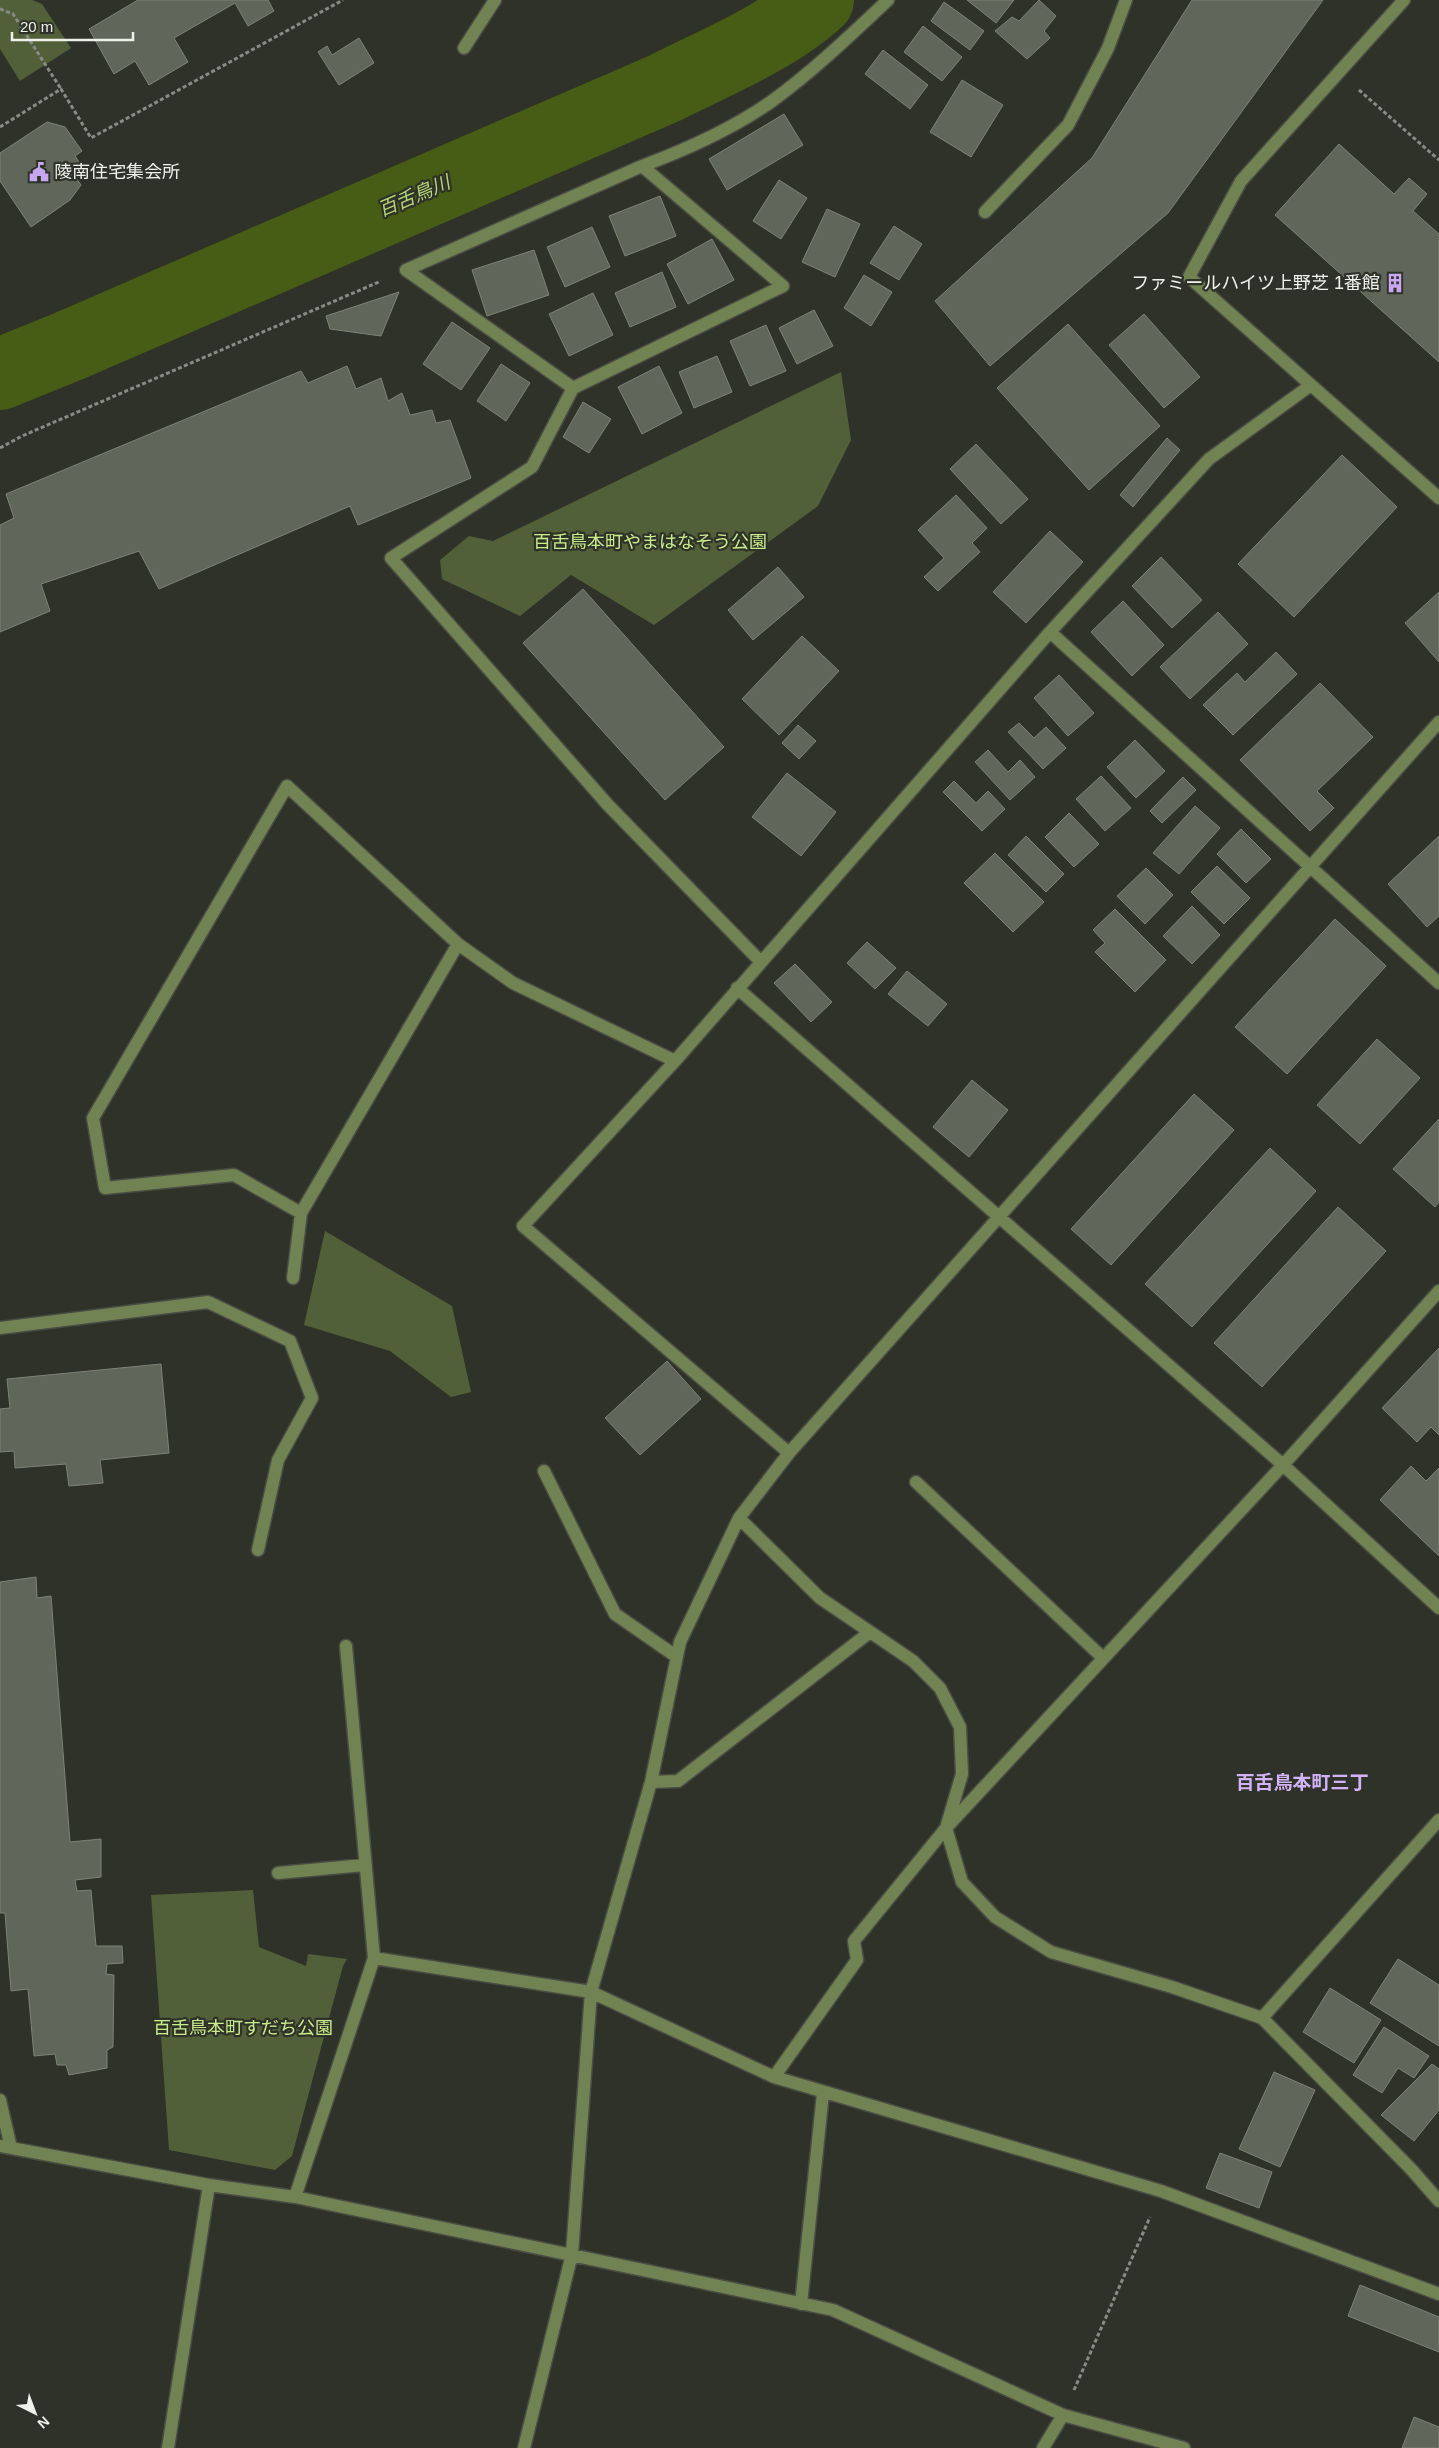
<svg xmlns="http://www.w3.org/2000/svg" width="1439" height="2448" font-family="Arial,'Noto Sans JP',sans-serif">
  <rect width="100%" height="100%" fill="#2e3228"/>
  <path fill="#526039" d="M0 0H32L42 4 71 48 20 81 0 49Z
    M841 372 851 440 818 506 654 625 571 575 520 616 442 579 440 560 469 536 493 541Z
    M325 1231 452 1306 471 1392 451 1397 390 1351 304 1325Z
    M253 1890 259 1947 306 1966 308 1954 347 1959 343 1966 292 2156 275 2170 169 2150 151 1895Z"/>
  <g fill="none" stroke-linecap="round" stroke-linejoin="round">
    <path stroke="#475c14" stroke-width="72" d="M0 374 69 346 665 88C716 62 775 39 818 0"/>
  </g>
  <path fill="#61665a" stroke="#7e8277" d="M138 0H268L274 11 248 26 235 3 174 38 188 62 149 85 135 61 114 74 89 29Z
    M967 0H1014L996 23Z
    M1039 0 1056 16 1044 31 1050 38 1027 59 995 31 1012 17 1019 21Z
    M1192 0H1323L1168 213 990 366 935 301 1092 158Z
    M944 2 984 31 970 50 931 21Z
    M923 26 962 57 942 81 904 52Z
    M359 38 374 63 339 85 318 52 327 46 332 55Z
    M883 50 928 85 910 109 865 74Z
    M962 80 1003 105 971 157 930 132Z
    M784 114 803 145 727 190 709 159Z
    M47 122 65 127 82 151 75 156 83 168 74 175 81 185 70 200 31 227 0 181V153Z
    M1339 144 1394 194 1409 178 1427 194 1413 211 1439 234V362L1275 215Z
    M779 180 807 198 781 239 753 221Z
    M660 196 676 236 625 256 609 216Z
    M827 209 860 224 835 277 802 262Z
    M894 226 922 244 899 280 870 263Z
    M592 227 610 267 565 287 547 247Z
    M712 239 734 280 688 304 667 264Z
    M534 250 549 295 487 316 472 270Z
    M662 272 676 307 630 327 615 293Z
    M864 275 892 292 871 326 844 308Z
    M399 292 381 336 330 329 326 316Z
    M593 293 613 335 569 356 549 314Z
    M814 310 833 346 797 364 779 328Z
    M1144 314 1200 377 1164 408 1109 345Z
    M452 322 490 348 461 390 423 364Z
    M1068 324 1160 426 1089 490 997 388Z
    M766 325 786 371 750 386 730 341Z
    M717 356 732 392 694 408 679 372Z
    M501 364 530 383 506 421 477 401Z
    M347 366 356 389 381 378 388 401 402 393 410 415 432 410 436 423 450 420 471 478 358 525 350 506 159 589 139 551 41 584 50 611 0 632V525L14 518 6 494 301 371 308 383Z
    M659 366 682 413 642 434 618 387Z
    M583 402 611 419 589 453 563 437Z
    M1167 438 1180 450 1133 507 1120 495Z
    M976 444 1028 499 1001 524 950 469Z
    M1342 455 1397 507 1294 617 1238 564Z
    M956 495 987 528 972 543 980 552 938 591 924 577 944 558 918 530Z
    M1050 531 1083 562 1026 623 993 592Z
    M1161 557 1202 600 1172 628 1132 586Z
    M778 567 804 597 753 640 728 610Z
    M583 589 724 747 665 800 523 643Z
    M1439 592V662L1405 623Z
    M1123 601 1164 645 1132 676 1091 632Z
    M1218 612 1248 644 1190 699 1160 667Z
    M802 636 839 671 779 735 742 699Z
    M1276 652 1297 674 1233 735 1203 705 1237 673 1245 682Z
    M1059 675 1094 713 1068 736 1034 698Z
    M1320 683 1373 737 1317 791 1334 808 1310 831 1240 760Z
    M1019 723 1034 738 1046 727 1066 748 1043 769 1008 732Z
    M798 725 816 741 799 759 782 743Z
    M1135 740 1165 771 1136 798 1107 767Z
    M988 750 1008 772 1020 760 1035 777 1010 800 975 762Z
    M787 773 836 812 801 856 752 817Z
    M1101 776 1131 808 1105 831 1076 799Z
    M1183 777 1196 790 1162 823 1150 811Z
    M954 781 976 803 988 791 1005 809 982 831 943 792Z
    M1195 806 1220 828 1179 874 1153 853Z
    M1069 813 1099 844 1074 867 1045 837Z
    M1241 829 1271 859 1246 883 1217 854Z
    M1026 836 1064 874 1046 892 1008 855Z
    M1439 836V916L1427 927 1388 884Z
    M995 853 1044 902 1013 932 964 883Z
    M1217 866 1250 898 1224 924 1191 892Z
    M1146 868 1173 895 1145 924 1117 896Z
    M1192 906 1220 935 1192 964 1163 936Z
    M1115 909 1166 960 1135 992 1095 952 1105 943 1093 930Z
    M1335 919 1386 966 1287 1074 1235 1027Z
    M867 942 896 968 875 989 847 963Z
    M795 964 832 1002 811 1022 774 983Z
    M907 971 947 1004 928 1026 888 994Z
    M1377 1039 1420 1078 1360 1144 1317 1105Z
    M972 1080 1008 1110 969 1157 933 1127Z
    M1194 1094 1234 1130 1111 1265 1071 1229Z
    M1439 1119V1202L1435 1207 1393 1169Z
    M1270 1148 1316 1191 1192 1327 1145 1284Z
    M1338 1207 1386 1251 1262 1387 1214 1343Z
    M1439 1348V1435L1431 1427 1417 1442 1382 1408Z
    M667 1361 701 1399 640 1455 605 1418Z
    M161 1364 169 1453 100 1460 103 1483 69 1486 66 1464 15 1468 14 1451 0 1452V1409L10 1408 7 1379Z
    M1411 1466 1426 1481 1439 1468V1556L1380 1500Z
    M36 1577 37 1598 51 1596 70 1842 101 1839V1877L75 1880 77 1891 91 1890 96 1946H122L123 1963 107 1964 106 1974 114 1975 113 2047 107 2050V2068L69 2075 66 2065H57L55 2054 34 2056 28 1989 11 1991 5 1913H0V1582Z
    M1398 1959 1439 1985V2046L1370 2003Z
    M1330 1988 1381 2020 1354 2063 1303 2032Z
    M1384 2027 1429 2056 1414 2078 1398 2068 1382 2093 1353 2075Z
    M1432 2064 1439 2069V2110L1414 2141 1381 2115Z
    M1274 2072 1315 2090 1280 2167 1239 2149Z
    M1220 2153 1272 2172 1259 2208 1206 2188Z
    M1360 2285 1439 2317V2352L1348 2316Z
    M1414 2417 1439 2427V2448H1402Z"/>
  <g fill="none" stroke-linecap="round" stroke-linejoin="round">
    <defs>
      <path id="minor" d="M464 48 495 0
        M642 166C685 150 735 127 772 101 811 73 853 33 888 0
        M985 212 1068 125 1108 48 1126 0
        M406 270 573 388 532 467 391 558 608 805 761 962
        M406 270 642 166 783 286 573 388
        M1311 385 1189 277 1241 181 1404 0
        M1050 632 1439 983
        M458 944 301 1213 234 1175 105 1188 93 1118 287 786 458 944 513 983 675 1061
        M737 988 1283 1465 1439 1608
        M293 1278 301 1213
        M0 1328 208 1302 290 1341 312 1398 278 1460 258 1550
        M789 1453 523 1226 675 1061 1050 632 1209 459 1311 385 1439 498
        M544 1471 615 1614 677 1657
        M916 1482 1102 1657
        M739 1518 820 1598 913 1661 940 1688 960 1727 962 1774 946 1828 962 1882 995 1917 1051 1952 1172 1987 1262 2018 1411 2169 1439 2201
        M651 1782 678 1781 870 1632
        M278 1873 364 1865
        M374 1958 591 1992 774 2077 1161 2191 1439 2294
        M1262 2018 1439 1820
        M774 2077 857 1960 854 1941 946 1828 1283 1465 1439 1291
        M0 2100 11 2148
        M0 2146 209 2185 295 2197 833 2310 1063 2415 1184 2448
        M295 2197 374 1958 346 1646
        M801 2304 823 2093
        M168 2448 209 2185
        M524 2448 572 2254 591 1992 651 1782 680 1642 739 1518 789 1453 1439 722
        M1043 2448 1063 2415"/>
    </defs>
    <use href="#minor" stroke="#494d43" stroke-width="15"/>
    <path stroke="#898c84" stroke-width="3" stroke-dasharray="4 2.5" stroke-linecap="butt" d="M0 9 13 14 61 89
      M1359 90 1439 160
      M0 127 61 89 91 138 343 0
      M0 448 22 436 381 281
      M1074 2390 1150 2217"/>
    <use href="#minor" stroke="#728353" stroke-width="12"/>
  </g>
  <defs>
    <symbol id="civic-bare" viewBox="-9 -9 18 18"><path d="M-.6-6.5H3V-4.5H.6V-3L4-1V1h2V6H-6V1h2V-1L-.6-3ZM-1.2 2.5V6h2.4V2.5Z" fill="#c7a6ef" stroke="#2e3228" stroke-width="2.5" paint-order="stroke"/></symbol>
    <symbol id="building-bare" viewBox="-9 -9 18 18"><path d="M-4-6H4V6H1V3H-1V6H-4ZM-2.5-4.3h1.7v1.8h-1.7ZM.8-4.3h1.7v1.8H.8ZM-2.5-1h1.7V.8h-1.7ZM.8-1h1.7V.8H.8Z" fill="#c7a6ef" stroke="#2e3228" stroke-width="2.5" paint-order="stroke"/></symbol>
  </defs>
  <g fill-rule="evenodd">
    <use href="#civic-bare" x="25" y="158" width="28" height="28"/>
    <use href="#building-bare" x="1381" y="269" width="28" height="28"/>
  </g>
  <g text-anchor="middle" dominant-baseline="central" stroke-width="4.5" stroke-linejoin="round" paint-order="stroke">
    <g font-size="18" fill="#eff1eb" stroke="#2e3228" text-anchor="start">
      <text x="54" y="172">陵南住宅集会所</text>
      <text x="1380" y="283" text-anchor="end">ファミールハイツ上野芝 1番館</text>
    </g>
    <g font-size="18" fill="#c9ec8a" stroke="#2e3228">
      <text x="650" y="542">百舌鳥本町やまはなそう公園</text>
      <text x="243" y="2028">百舌鳥本町すだち公園</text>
    </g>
    <g font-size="19" font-style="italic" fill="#b6d776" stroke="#2e3228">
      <text transform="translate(414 196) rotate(-23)">百舌鳥川</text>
    </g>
    <g font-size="19" font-weight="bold" fill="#d2b3f8" stroke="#2e3228">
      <text x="1302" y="1782">百舌鳥本町三丁</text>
    </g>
  </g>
  <g transform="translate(35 2413) rotate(138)" stroke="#2e3228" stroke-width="4" paint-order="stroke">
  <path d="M0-4L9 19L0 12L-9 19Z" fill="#eff1eb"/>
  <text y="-8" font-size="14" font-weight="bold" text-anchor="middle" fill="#eff1eb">N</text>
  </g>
  <path d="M12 32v8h121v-8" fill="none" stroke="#eff1eb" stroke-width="2.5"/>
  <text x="20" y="32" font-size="15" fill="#eff1eb" stroke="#2e3228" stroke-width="4" paint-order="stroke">20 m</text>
</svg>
